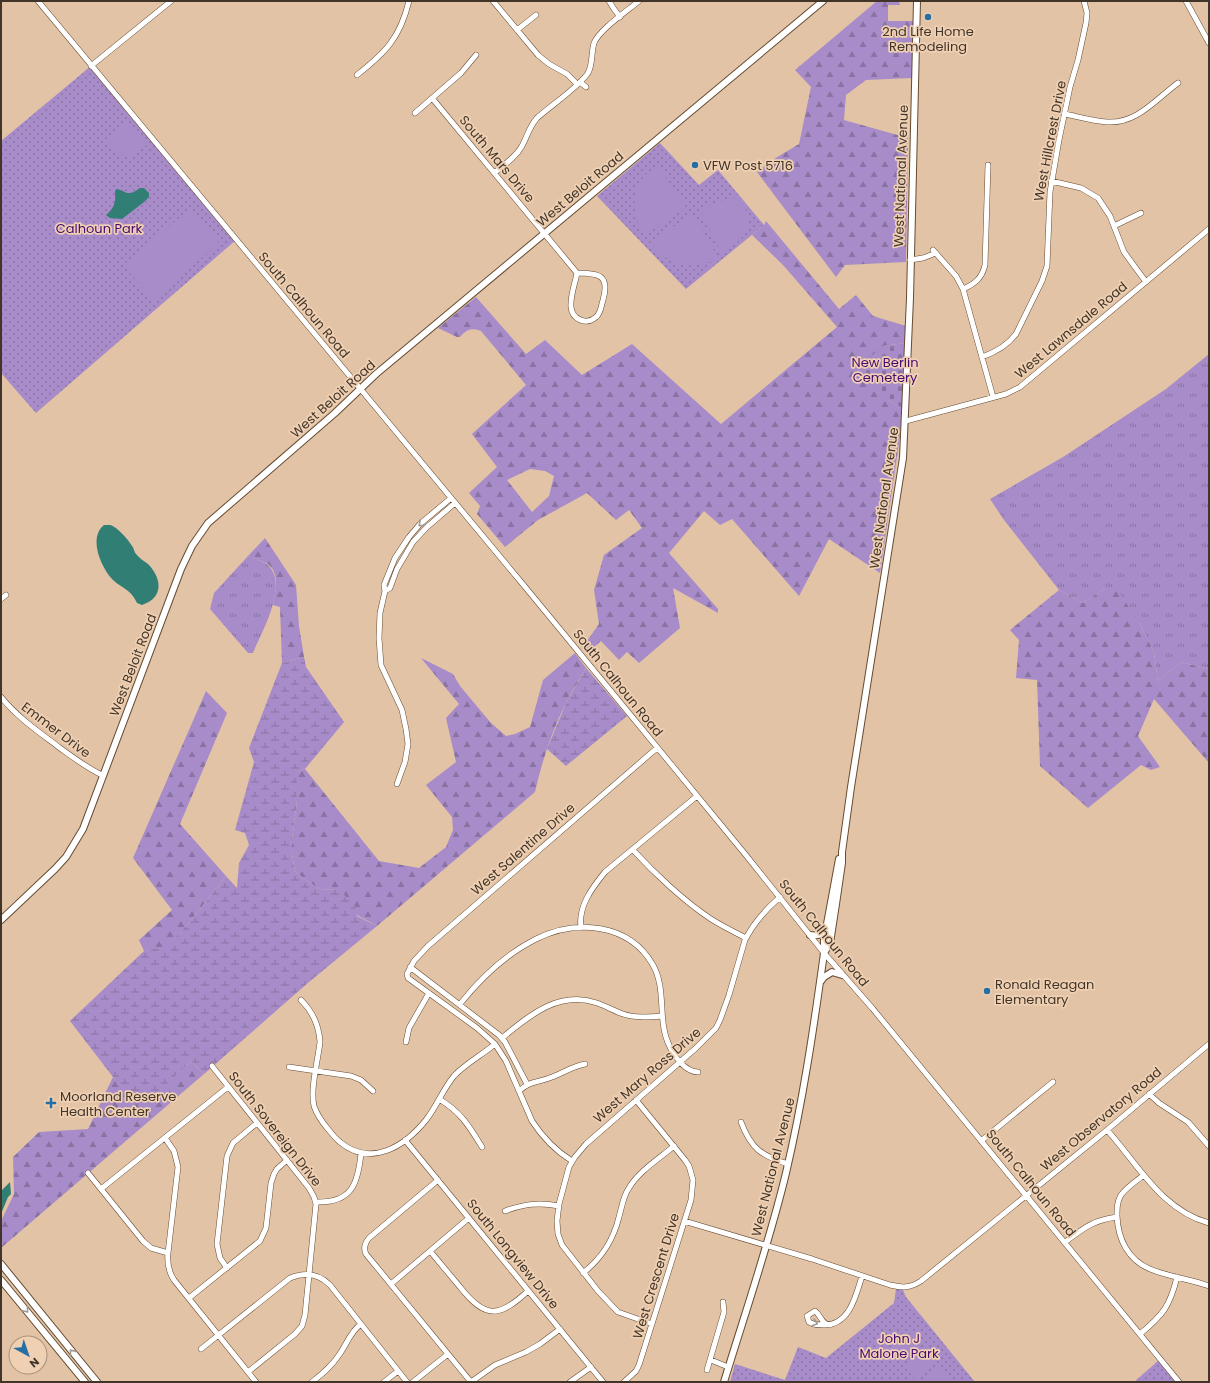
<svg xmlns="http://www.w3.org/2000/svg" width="1210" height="1383" font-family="Poppins,sans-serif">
  <defs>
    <pattern id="grass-tufts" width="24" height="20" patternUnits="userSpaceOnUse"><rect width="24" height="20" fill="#a78cc9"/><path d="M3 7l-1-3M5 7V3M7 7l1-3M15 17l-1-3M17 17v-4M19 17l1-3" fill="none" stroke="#8a73a3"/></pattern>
    <pattern id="forest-firs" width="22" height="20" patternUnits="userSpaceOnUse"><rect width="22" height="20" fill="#a78cc9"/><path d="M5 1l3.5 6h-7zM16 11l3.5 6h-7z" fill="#8a73a3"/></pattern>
    <pattern id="wetland-marsh" width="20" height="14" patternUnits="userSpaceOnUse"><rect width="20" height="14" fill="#a78cc9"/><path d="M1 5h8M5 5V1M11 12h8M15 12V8" fill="none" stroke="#8a73a3"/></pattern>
    <pattern id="cemetery-stones" width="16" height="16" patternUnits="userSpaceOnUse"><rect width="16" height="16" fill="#a78cc9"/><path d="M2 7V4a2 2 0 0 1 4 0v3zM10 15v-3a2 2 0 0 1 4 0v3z" fill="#8a73a3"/></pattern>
    <pattern id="park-dots" width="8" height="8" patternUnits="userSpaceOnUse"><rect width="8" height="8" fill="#a78cc9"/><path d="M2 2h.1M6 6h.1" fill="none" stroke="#8a73a3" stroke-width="1.8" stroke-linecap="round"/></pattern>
  </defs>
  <rect width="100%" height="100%" fill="#e2c3a6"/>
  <path fill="url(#grass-tufts)" d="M1209 354V669L1181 662 1158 681 1154 652 1140 624 1104 589 1083 603 1059 590 1004 520 990 499 1063 457 1166 389Z
    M248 556C254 559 266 562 270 567 287 589 262 631 253 653H248L210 609 214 593Z"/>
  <path fill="url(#forest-firs)" fill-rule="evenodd" d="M877 1H899L900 5H888V21H914L912 78 866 80 846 95 844 120 908 138 906 262 845 265 836 277 757 172 774 159 799 144 811 87 795 70Z
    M766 221 839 309 856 295 873 316 906 326 905 343 883 346 888 400 902 408 900 436 880 573 829 539 799 596 732 519 720 525 704 511 669 553 718 609V613L673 588 680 628 639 663 627 652 619 660 601 641 592 649 591 658 582 648 599 624 594 590 604 555 642 528 629 510 616 520 587 493 538 520 505 547 477 514 480 506 469 493 497 467 472 434 526 385 481 331C471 327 466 330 460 337H457L438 328 476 297 526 354 545 340 582 375 632 344 721 424 837 327 783 265 752 235 764 225ZM530 469 545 471 554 476 549 496 532 512 507 480Z
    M265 538 296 585 299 626 304 657 282 663 280 607 273 605C275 594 280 574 269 565 263 561 254 559 248 556Z
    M1104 589 1119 592 1140 624 1154 652 1158 681 1181 662 1209 669V763L1154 699 1138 736 1160 767 1151 770 1141 765 1088 808 1040 766 1037 680 1016 678 1019 640 1010 630 1059 590 1083 603Z
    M575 653 586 668C579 680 572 691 566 703 552 731 542 761 535 792L377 926 357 915 338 890 319 889 303 878 295 871 291 848 297 801V772L305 769 379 861 419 868 446 847 453 830 452 817 426 785 456 762 446 718 459 704 421 658 453 674 460 686 491 723 506 736 515 734 530 727 543 680Z
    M206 691 227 713 180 824 226 876 189 923 167 947 144 951 139 940 172 910 133 858Z
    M191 1061 204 1074 1 1248V1221L14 1194 13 1157 39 1132 88 1129 113 1077 141 1108Z"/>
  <path fill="url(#wetland-marsh)" d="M304 657 306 667 344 722 305 769 297 772V801L291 848 295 871 303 878 319 889 338 890 355 904 357 916 377 926 309 982 204 1074 191 1061 141 1109 113 1077 70 1021 144 951 167 946 189 923 226 876 237 888 239 863 249 845 245 833 235 830 254 762 249 748 282 663Z
    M586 668 627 716 566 766 547 749 566 703Z"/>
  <path fill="url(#cemetery-stones)" d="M905 343 902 408 888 400 857 368 883 346Z"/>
  <path fill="url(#park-dots)" d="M91 66 236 240 36 413 1 373V141Z
    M660 143 699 185 718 170 764 225 686 289 597 196Z
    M896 1289 903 1290 906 1297 975 1382H730L735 1364 785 1380 798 1347 826 1358 894 1303Z
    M1159 1360 1177 1382H1134Z"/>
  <path fill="#a78cc9" d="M126 124 129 125 147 145 133 156 119 154 107 140Z
    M657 165 685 205 684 209 644 236C633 216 629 194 645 175 648 172 653 169 657 165Z
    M739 196C757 227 749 235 722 254L701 213 703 210 711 205Z
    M191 208 219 243 153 300 123 265Z
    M691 215H694L719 259C689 270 671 269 650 242Z
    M912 1332 922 1344 904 1359 894 1347Z
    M925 1348 937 1361 915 1380 904 1365Z
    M940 1365 954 1381 952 1382H920Z"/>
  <path fill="#317e75" d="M140 188H144L149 193V197L144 202 122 219 110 218 106 215C114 208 116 203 115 192L116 189C121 189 126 194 130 193 133 193 137 190 140 188Z
    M104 525C104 525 109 525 110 525 116 526 129 540 132 546 134 548 134 552 136 554 139 558 144 561 148 564 162 578 164 598 142 605L137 603C130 588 122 589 112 579 101 567 88 538 104 525Z
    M10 1182 11 1194 8 1197 1 1214V1191Z"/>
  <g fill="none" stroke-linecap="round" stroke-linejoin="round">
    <defs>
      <path id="minor" d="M38 1 526 588 745 854 824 953 873 1009 1179 1382
        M493 1 538 55 549 64 567 74 577 84
        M609 1 614 9 620 17
        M1186 1 1209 43
        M517 30 536 15
        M91 66 171 1
        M357 75C386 52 400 38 409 1
        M580 82 586 87
        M432 98 577 273
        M415 113 461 73 476 55
        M1065 114C1079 117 1093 121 1107 122 1137 124 1156 99 1178 83
        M494 173C504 165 516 157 522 146 527 137 529 127 537 118 550 106 579 87 588 73 593 64 591 53 594 43 599 30 627 11 639 1
        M1051 181 1081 188 1098 198 1110 216 1124 252 1146 282
        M1114 226 1141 213
        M933 250 956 276 963 289 993 397
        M910 260 923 258 936 253
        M577 273C599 273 610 275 603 300 601 306 601 313 596 317 586 326 572 319 571 307 570 296 575 284 577 273Z
        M963 289C975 284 982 278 985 265L988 165
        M982 357C996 352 1007 346 1016 334L1042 281 1047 266 1050 192 1059 140 1070 87 1078 60 1086 23 1087 13 1084 1
        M906 421 1006 394 1020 387 1209 229
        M385 591 390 588 397 569 413 542 427 527 455 503
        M1 599 6 595
        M1 697C18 718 39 732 60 748 74 758 87 768 102 775
        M397 784 405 762 408 744 406 729 402 710 381 665 379 638 380 613 385 591 384 585 395 558 409 537 420 524 451 498
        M633 850C654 873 685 902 711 919 722 926 734 932 746 938
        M581 928C578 906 592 888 605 872L697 796
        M410 967 499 1035 505 1042 527 1084
        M301 1000C313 1012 319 1025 320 1042 318 1060 310 1089 314 1106 317 1115 322 1122 328 1129 332 1134 336 1139 340 1142 371 1168 405 1146 426 1120 437 1106 443 1089 454 1076 465 1064 482 1055 495 1044
        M460 1004C480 979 506 954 536 939 576 919 629 923 653 965 667 990 657 1020 669 1045 674 1056 685 1072 698 1072
        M502 1038C530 1015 559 990 597 1003 606 1006 614 1011 623 1014 635 1018 649 1017 662 1016
        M406 1042 409 1028 429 993
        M212 1066 309 1188 314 1197 316 1204 305 1315 302 1326 295 1334 248 1372
        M289 1067 351 1076 361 1080 373 1091
        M519 1091C531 1080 538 1083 552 1077 563 1073 573 1066 585 1064
        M1149 1094 1159 1103 1188 1122 1209 1146
        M439 1099C461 1112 469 1126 482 1147
        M741 1122C751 1149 762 1156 788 1164
        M1107 1130C1138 1164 1161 1210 1209 1223
        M165 1138 174 1151 178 1167 168 1253C167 1263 168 1271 174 1280L256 1382
        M405 1140 603 1382
        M981 1141 1053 1082
        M572 1161C556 1151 543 1138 532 1121L506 1061 495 1044 477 1028 408 978 407 974 414 961 428 946 657 748
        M88 1173 143 1241 151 1248 168 1253
        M1144 1175C1136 1181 1127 1187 1121 1195 1117 1202 1117 1208 1117 1216 1118 1239 1128 1260 1150 1269 1169 1277 1190 1279 1209 1286
        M438 1180 369 1238C365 1243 363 1248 366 1254L471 1382
        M101 1189 228 1087
        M316 1202C352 1203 358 1184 361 1153
        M505 1211C524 1204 539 1202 559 1206
        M684 1221 812 1259 890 1285C903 1288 910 1288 921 1281L1107 1130 1209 1044
        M1065 1242C1084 1228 1093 1220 1117 1217
        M430 1251C440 1263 450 1275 460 1287 485 1319 499 1318 528 1291
        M227 1268 220 1258 217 1244 227 1156 233 1143 257 1123
        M583 1273C602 1258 613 1241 619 1217 622 1207 623 1196 629 1188 638 1172 660 1158 674 1146
        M391 1284 469 1218
        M189 1298 260 1241 266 1228 271 1183 274 1174 277 1169 287 1160
        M652 1324 618 1312 598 1291 562 1245 558 1234 557 1221 559 1204 569 1167 575 1157 586 1144 696 1048 716 1028 720 1020 729 995 745 940C754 922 765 910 780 897
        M830 1325C821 1324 821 1315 815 1311L807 1316 809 1322C813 1325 819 1325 824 1325 850 1325 856 1295 862 1276
        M1140 1334C1163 1315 1170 1306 1177 1277
        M201 1349 290 1278C305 1272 319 1274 330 1285L407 1382
        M711 1360 728 1367
        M707 1370 724 1312 723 1302
        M312 1382C322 1374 332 1366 339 1355 347 1344 350 1332 361 1324
        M384 1382 398 1371
        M413 1382 448 1354
        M471 1382 495 1365 526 1352 540 1344 560 1329
        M570 1382 591 1367
        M624 1382 636 1371 639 1365 691 1200 693 1180 689 1166 685 1160 636 1100"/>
      <path id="major" d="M1 920 55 869 66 857 83 829 181 569 192 546 208 523 335 413 376 374 823 1
        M810 935C816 936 823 935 825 929
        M824 953 830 943 836 904 842 863V852L851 787 903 458 910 298 917 1
        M821 981 824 977 832 972 842 975
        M1 1264 97 1382
        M1 1280 85 1382
        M724 1382C745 1313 769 1244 786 1173 803 1101 814 1026 824 953V940L839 859"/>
    </defs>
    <use href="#minor" stroke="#654b32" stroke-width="6"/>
    <use href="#major" stroke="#654b32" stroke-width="8"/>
    <use href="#minor" stroke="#fff" stroke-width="5"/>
    <use href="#major" stroke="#fff" stroke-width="6"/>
  </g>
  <defs><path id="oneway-chevron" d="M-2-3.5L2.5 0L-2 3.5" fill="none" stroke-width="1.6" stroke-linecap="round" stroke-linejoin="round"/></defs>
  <g stroke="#a09a94">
    <use href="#oneway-chevron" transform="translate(421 524) rotate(137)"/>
    <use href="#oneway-chevron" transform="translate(26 1310) rotate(51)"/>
    <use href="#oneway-chevron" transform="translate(815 1323) rotate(17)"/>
    <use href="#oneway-chevron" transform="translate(72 1352) rotate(-129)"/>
  </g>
  <g fill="#276ea2" stroke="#efd0b3" stroke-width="1.5">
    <circle cx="928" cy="17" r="4"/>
    <circle cx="695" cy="165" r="4"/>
    <circle cx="987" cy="991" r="4"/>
    <path d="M49 1097h4v4h4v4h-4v4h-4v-4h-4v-4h4z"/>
  </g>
  <g text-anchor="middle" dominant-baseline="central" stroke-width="3.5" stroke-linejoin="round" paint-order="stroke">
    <g font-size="13" fill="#413529" stroke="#efd0b3" text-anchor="start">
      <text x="928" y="31" text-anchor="middle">2nd Life Home<tspan x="928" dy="15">Remodeling</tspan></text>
      <text x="703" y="165">VFW Post 5716</text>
      <text x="995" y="984">Ronald Reagan<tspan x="995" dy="15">Elementary</tspan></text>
      <text x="60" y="1096">Moorland Reserve<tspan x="60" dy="15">Health Center</tspan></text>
    </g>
    <g font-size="13" fill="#413529" stroke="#efd0b3">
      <text transform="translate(1050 141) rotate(-79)">West Hillcrest Drive</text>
      <text transform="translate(497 159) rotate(50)">South Mars Drive</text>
      <text transform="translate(901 176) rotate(-88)">West National Avenue</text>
      <text transform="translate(580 189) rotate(-40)">West Beloit Road</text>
      <text transform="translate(304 305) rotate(50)">South Calhoun Road</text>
      <text transform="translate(1071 330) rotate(-40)">West Lawnsdale Road</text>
      <text transform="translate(333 399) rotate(-42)">West Beloit Road</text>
      <text transform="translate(884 498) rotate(-82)">West National Avenue</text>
      <text transform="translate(133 665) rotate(-69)">West Beloit Road</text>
      <text transform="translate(618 683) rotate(51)">South Calhoun Road</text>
      <text transform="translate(56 730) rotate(37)">Emmer Drive</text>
      <text transform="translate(523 849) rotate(-41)">West Salentine Drive</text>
      <text transform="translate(824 933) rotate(51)">South Calhoun Road</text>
      <text transform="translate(647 1075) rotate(-41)">West Mary Ross Drive</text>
      <text transform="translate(1101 1119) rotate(-40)">West Observatory Road</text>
      <text transform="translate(275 1129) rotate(52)">South Sovereign Drive</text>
      <text transform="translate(773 1167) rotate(-76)">West National Avenue</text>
      <text transform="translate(1031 1183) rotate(51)">South Calhoun Road</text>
      <text transform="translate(513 1254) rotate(51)">South Longview Drive</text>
      <text transform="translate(656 1276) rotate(-73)">West Crescent Drive</text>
    </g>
    <g font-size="13" fill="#470972" stroke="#efd0b3">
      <text x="99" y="228">Calhoun Park</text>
      <text x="885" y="362">New Berlin<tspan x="885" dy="15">Cemetery</tspan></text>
      <text x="899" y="1338">John J<tspan x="899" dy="15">Malone Park</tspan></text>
    </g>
  </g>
  <rect width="1210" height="1383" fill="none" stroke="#413529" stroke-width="4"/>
  <g transform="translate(28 1355) rotate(140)"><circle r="19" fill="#efd0b3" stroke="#a9927c"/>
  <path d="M0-3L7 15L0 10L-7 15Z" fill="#276ea2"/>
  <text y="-6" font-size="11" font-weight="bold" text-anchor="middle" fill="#413529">N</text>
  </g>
</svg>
